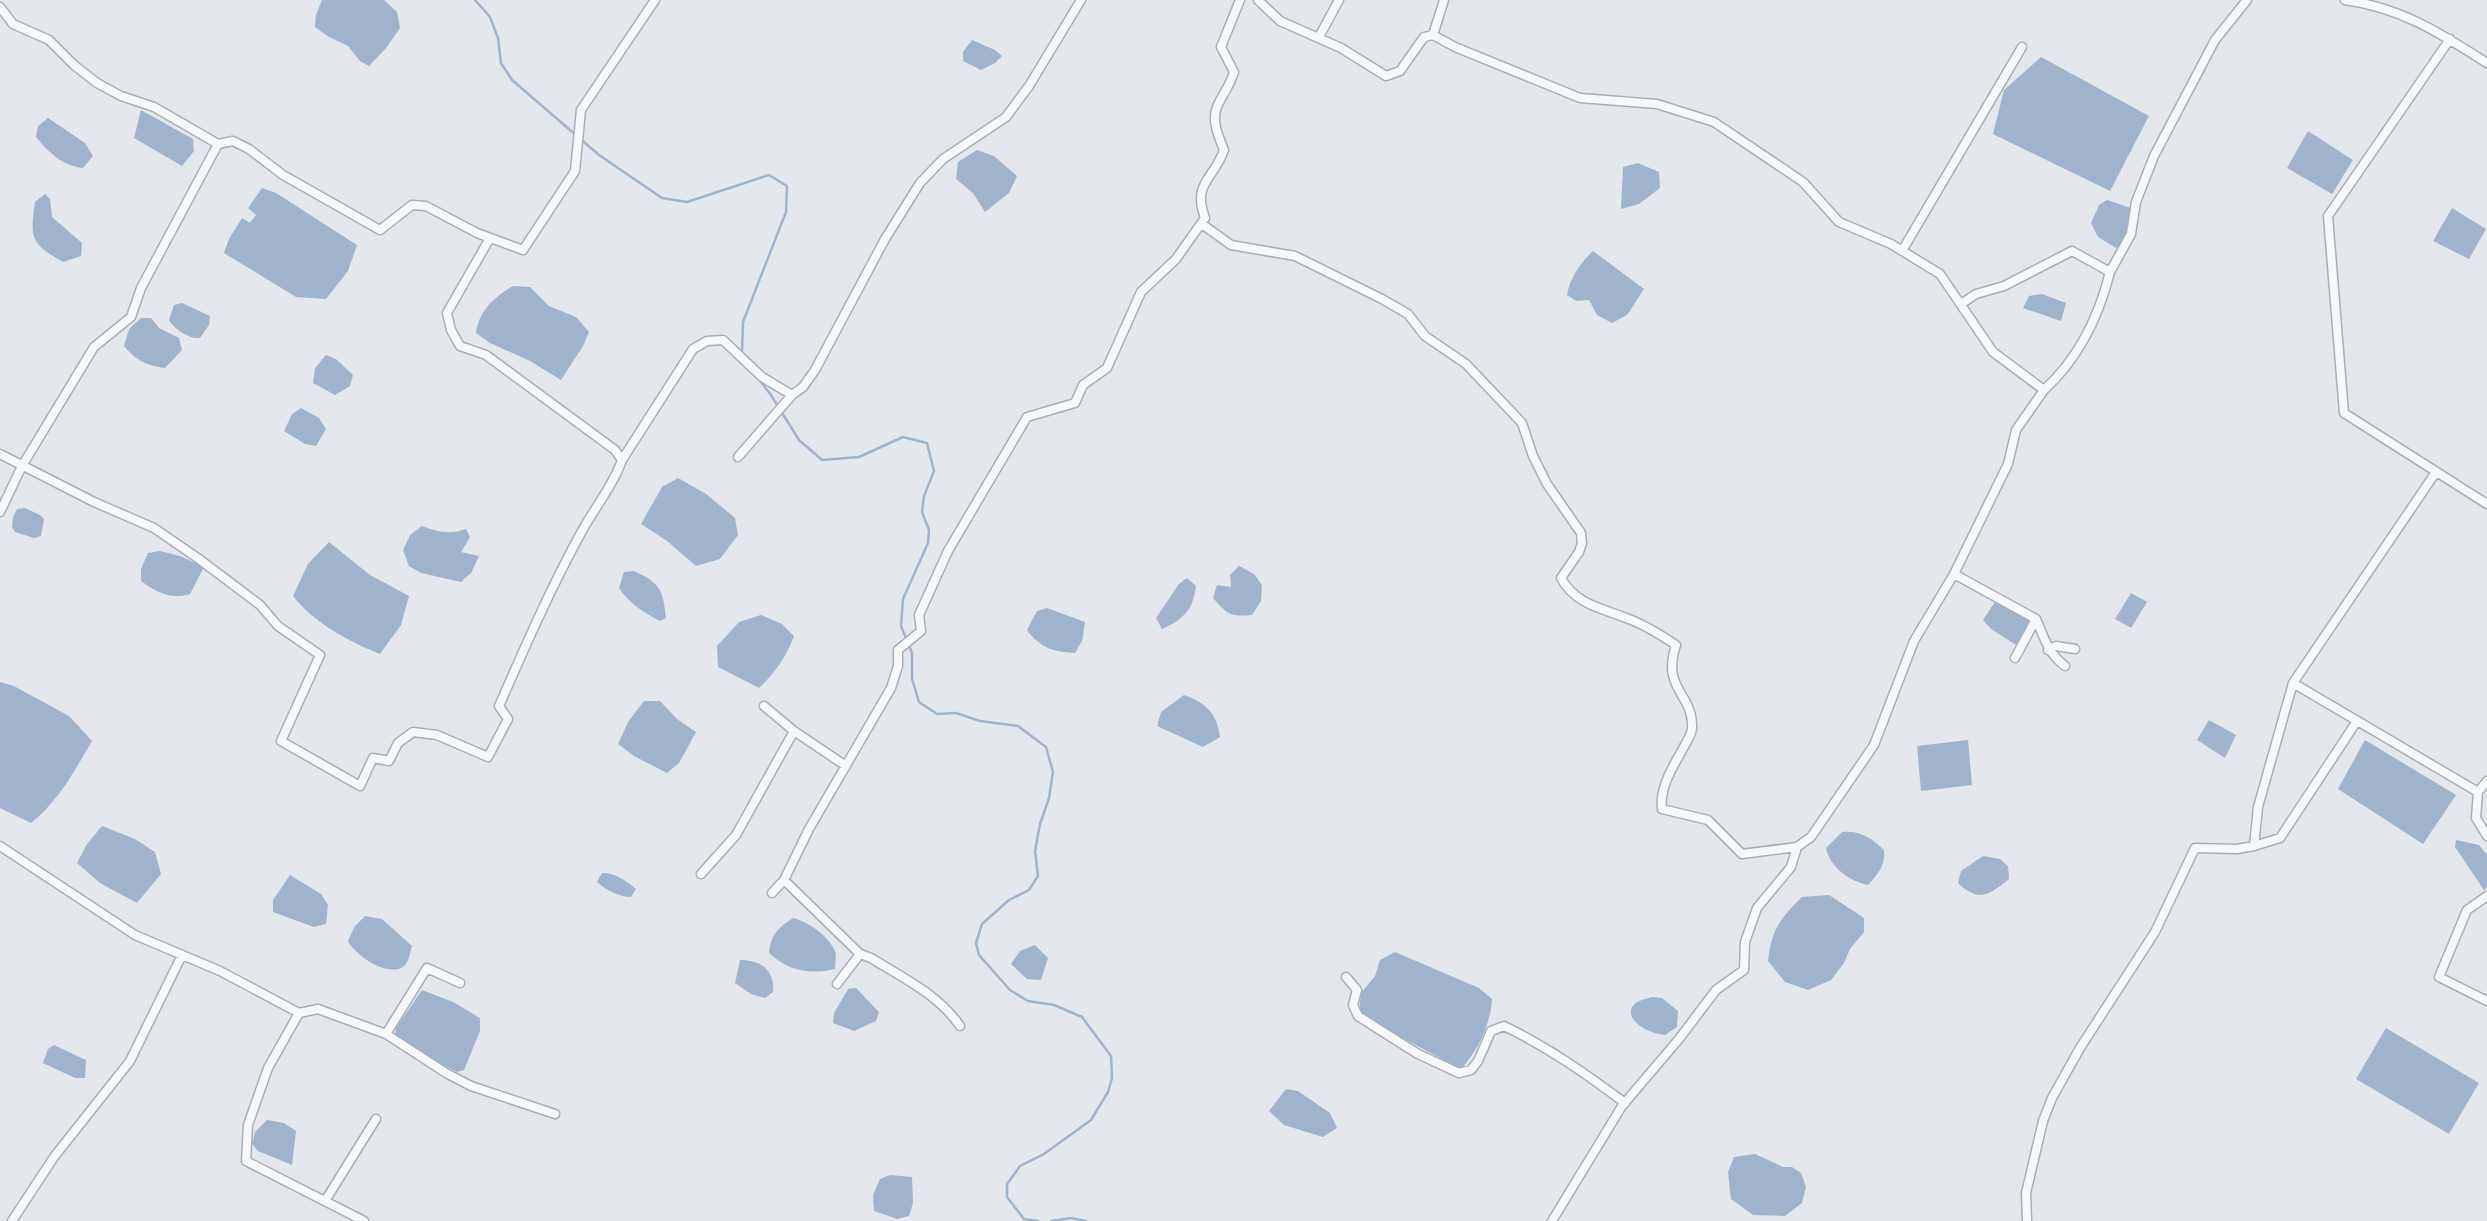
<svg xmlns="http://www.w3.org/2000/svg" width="2487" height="1221" font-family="Inter,sans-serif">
  <rect width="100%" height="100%" fill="#e4e7ec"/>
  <path fill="#9fb4cc" d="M322 0H384L397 12 400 28 386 48 369 66 360 61 348 46 329 37 315 27 316 15Z
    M972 40 995 50 1002 56 995 63 981 70 963 61V52Z
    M2041 57 2149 116 2110 191 1993 134 2004 90Z
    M141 110 193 139 194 151 182 166 134 138Z
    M48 118 85 143 93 156 83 168C63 166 48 152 36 137L38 126Z
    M2308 131 2353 160 2332 194 2287 168Z
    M977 150 994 156 1017 176 1009 193 985 212 973 193 956 179 958 162Z
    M1638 163 1659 172 1660 188 1639 204 1621 209 1623 167Z
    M262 188 276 193 357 245 348 271 326 299 296 297 224 253 229 239 242 218 250 223 256 215 248 208Z
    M45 194 50 199 52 217 82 243 81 256 63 262C30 243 30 238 35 202Z
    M2107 200 2131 208 2124 242 2116 248 2098 237 2091 223 2099 205Z
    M2452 208 2486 229 2469 259 2433 241Z
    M1593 251 1644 289 1627 315 1612 323 1597 315 1589 300 1576 301 1567 295C1570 278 1580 263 1593 251Z
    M513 286 530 287 549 306 576 317 589 332 583 346 561 380 530 361 490 343 476 333C479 311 494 297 513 286Z
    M2042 294 2066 303 2061 321 2023 308 2029 296Z
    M182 303 210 316 209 325 200 338C189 339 174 329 169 320L174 305Z
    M141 318H151L159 328 179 338 182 350 165 368C145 365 137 361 124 346L129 329Z
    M326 355 336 359 353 375 350 386 335 395 313 383 315 368Z
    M301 408 319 418 326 429 316 446 305 444 284 431 292 414Z
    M678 478 706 494 735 518 738 535 720 559 696 566 667 541 641 524 662 487Z
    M25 508 40 515 44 519 41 536 34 538 15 532 12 527 13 517 17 509Z
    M422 526C437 532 450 535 466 529L470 537 461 552 479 556 471 573 461 582 421 573 409 566 403 550 410 535Z
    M329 542 370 575 409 596 401 625 380 654C348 641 314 623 293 596L308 564Z
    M160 551 180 556 204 567 190 594C171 600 156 592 141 581V569L148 553Z
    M1239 566 1254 574 1262 585 1261 601 1252 615C1230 617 1227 614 1213 598L1217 585 1231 587 1230 575Z
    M634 571C660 583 663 589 666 618L660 621C643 612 630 604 619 588L624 572Z
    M1187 578 1196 586C1193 610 1184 619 1162 629L1156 618 1179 584Z
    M2131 593 2147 602 2131 628 2115 619Z
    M1995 602 2030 621 2016 645 1991 629 1983 620Z
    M1047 608 1085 622 1082 641 1075 653C1054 652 1040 648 1027 630L1037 611Z
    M761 615 782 624 794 636C786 657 775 673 759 688L718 667 717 646 739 622Z
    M0 682 14 686 69 716 92 741C75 770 58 802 31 823L0 808Z
    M1184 695C1206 703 1217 713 1220 737L1203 747 1157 726 1161 712Z
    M644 701H660L677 719 696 732 679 763 667 773 634 756 618 744 628 722Z
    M2209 720 2236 735 2225 758 2197 740Z
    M1968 740 1972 785 1921 791 1917 746Z
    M2365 740 2456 795 2423 844 2338 789Z
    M102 826 135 839 155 852 161 874 137 903 100 883 77 863 87 844Z
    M1842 832C1859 830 1872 838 1884 850 1885 866 1879 873 1868 885 1849 881 1830 867 1826 848Z
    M2456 840 2479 845 2487 855V887L2484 890 2455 847Z
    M1983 856 2000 859 2008 866 2009 879C1989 895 1979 903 1958 883L1961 871Z
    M602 873C616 873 625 880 636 889L631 897C619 897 606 890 597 882Z
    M290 875 321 894 328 905 326 924 314 927 273 912V900Z
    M1829 895 1864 918V932L1850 949 1844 963 1831 980 1808 990 1785 982 1768 961C1772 929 1779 920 1802 897Z
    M365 916 382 919 412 946C410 952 409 963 403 967 386 977 355 955 348 941L355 926Z
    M793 918C808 922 828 935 835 951 837 956 835 963 835 969 810 975 788 971 769 953 771 934 778 928 793 918Z
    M1035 945 1048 958 1041 980 1027 979 1011 964 1020 951Z
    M1395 952 1479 988 1492 999C1491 1023 1477 1052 1461 1069L1372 1022 1359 1012 1361 993 1375 976 1380 960Z
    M740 960C761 960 775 970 773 992L765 998 751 994 735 983Z
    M856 988 879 1012 876 1021 854 1031 833 1023 834 1013 848 989Z
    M422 990 453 1002 480 1018V1031L464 1070 457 1072 402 1044 395 1036 396 1028Z
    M1653 997 1662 998 1678 1011 1677 1027 1665 1035C1635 1032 1612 1004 1653 997Z
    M2386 1028 2479 1083 2449 1134 2356 1079Z
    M54 1045 86 1060 85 1078H75L43 1063 48 1049Z
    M1286 1089 1298 1091 1330 1113 1337 1128 1323 1137 1284 1125 1269 1111Z
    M267 1120 284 1123 296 1131 292 1165 258 1151 252 1144 255 1132Z
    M1755 1154 1783 1167H1792L1801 1173 1806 1187 1802 1203 1785 1216 1753 1215 1731 1199 1728 1172 1734 1157Z
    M890 1175 912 1177 913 1203 909 1216 897 1219 874 1211 873 1195 880 1179Z"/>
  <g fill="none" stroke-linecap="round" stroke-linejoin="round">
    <path stroke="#9fb4cc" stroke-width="2.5" d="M475 0 490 17 498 38 501 63 512 80 599 155 662 198 687 202 769 175 787 186 786 212 743 322 742 353
      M758 378 771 395 799 440 822 460 859 457 903 437 927 443 934 471 924 496 922 512 929 530 928 543 903 599 901 626 912 653V679L919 702 937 714 956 713 980 721 1018 726 1046 747 1053 772 1049 798 1040 824 1035 851 1038 876 1029 890 1009 900 982 924 976 943 979 955 1010 990 1028 1001 1054 1005 1082 1017 1111 1056 1112 1078 1108 1092 1091 1120 1044 1154 1020 1166 1007 1184V1197L1024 1219 1038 1221
      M1051 1221 1071 1218 1086 1221"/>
    <defs>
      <path id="minor" d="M1258 0 1280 21 1341 48 1386 76 1400 71 1424 37 1433 35 1444 0
        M2345 0C2402 8 2440 33 2487 63
        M0 7 13 24 49 40 74 65 97 83 121 96 154 107 218 144 233 141 249 149 283 175 380 230 412 205 426 206 477 233 523 250 575 171 581 110 655 0
        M1433 35 1455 47 1580 98 1657 104 1714 122 1803 182 1839 222 1891 244 1940 274 1993 352 2044 390 2016 430 2008 464 1954 574 2036 619 2015 658
        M1319 37 1339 0
        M2450 39 2328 216 2344 413 2487 504
        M1202 224 1231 245 1295 256 1382 299 1408 314 1425 336 1466 364 1522 423 1533 456 1547 484 1581 533 1582 543 1579 552 1561 578C1575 604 1601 608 1626 618 1644 624 1661 635 1676 645 1661 690 1694 694 1692 728 1692 733 1688 739 1686 743 1675 764 1659 786 1662 809L1708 820 1742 854 1797 847 1791 867 1757 908 1745 942 1744 970 1716 990 1679 1039 1622 1106 1552 1221
        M1902 251 2022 47
        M1961 304 1976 294 2004 286 2072 251 2110 272 2131 234 2136 202 2154 156 2215 40 2247 0
        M2044 390C2078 359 2099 316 2110 272
        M0 454 94 502 154 528 199 559 260 605 278 626 320 655 281 741 360 786 373 758 389 761 398 743 413 732 437 735 488 757 508 719 499 706C525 647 551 587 582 531 595 507 613 486 622 460L615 450 486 355 460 346 451 330 447 313 490 238
        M738 457 792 395
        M622 460 693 349 707 341 723 340 762 377 792 395 803 387 815 370 885 239 920 183 943 159 1006 117 1029 86 1081 0
        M0 512 22 466 94 347 131 317 141 288 218 144
        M2036 619C2045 639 2047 652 2065 666
        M2048 650 2056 646 2075 649
        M2293 683 2478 792 2476 818 2487 836
        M764 706 794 731 846 766
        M2478 792 2487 781
        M0 846 135 935 220 971 299 1013 268 1068 248 1125 246 1161 364 1221
        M2254 846 2280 838 2357 721
        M1797 847 1811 837 1874 745 1914 641 1954 574
        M701 874 736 835 794 731
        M784 880 860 954 871 958C903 978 938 994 960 1026
        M772 893 784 880 809 829 891 688 898 666V650L921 631 919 615 948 551 1027 417 1075 403 1083 385 1107 368 1141 292 1176 259 1205 218C1192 183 1214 179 1224 150 1219 137 1211 121 1217 107 1222 95 1230 86 1234 72L1221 47 1240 0
        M2487 896 2467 910 2439 977 2487 1001
        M1346 977 1357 990 1353 1005 1358 1016 1418 1054 1459 1073 1471 1070 1478 1061 1491 1031 1504 1026C1548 1047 1586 1074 1625 1103
        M837 984 860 954
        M299 1013 318 1009 386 1034 427 968 460 983
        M386 1034 446 1073 471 1086 555 1114
        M325 1201 376 1119
        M12 1221 54 1157 130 1061 182 955
        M2027 1221 2026 1193 2043 1121 2052 1098 2080 1048 2155 932 2195 848 2237 849 2254 846 2258 807 2293 683 2436 472"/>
    </defs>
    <use href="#minor" stroke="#a9aeb7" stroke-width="11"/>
    <use href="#minor" stroke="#f7f8fa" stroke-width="8"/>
  </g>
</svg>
